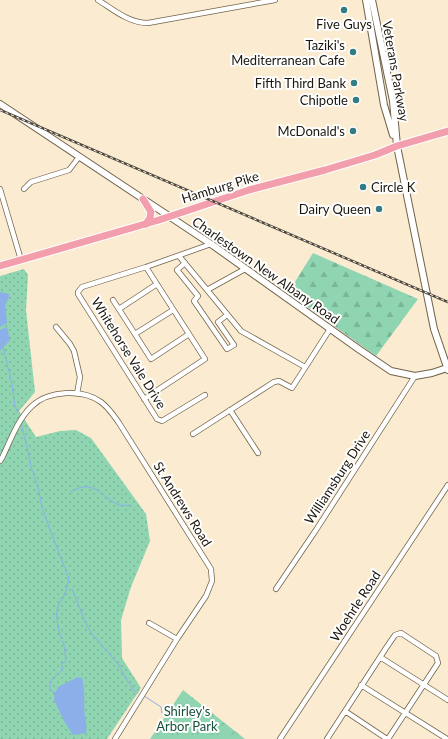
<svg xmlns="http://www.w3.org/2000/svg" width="448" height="739" font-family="Lato,sans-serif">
  <defs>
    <pattern id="grass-dots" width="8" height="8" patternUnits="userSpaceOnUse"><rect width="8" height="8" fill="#8fd5b2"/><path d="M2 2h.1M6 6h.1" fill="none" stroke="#7bb698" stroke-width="1.8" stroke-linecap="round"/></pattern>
    <pattern id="forest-firs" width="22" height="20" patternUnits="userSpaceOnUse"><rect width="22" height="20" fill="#8fd5b2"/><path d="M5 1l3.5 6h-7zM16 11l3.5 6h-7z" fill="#7bb698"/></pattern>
    <pattern id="park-crowns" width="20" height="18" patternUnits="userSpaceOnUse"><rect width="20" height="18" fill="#8fd5b2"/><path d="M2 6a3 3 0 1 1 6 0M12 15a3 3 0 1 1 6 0" fill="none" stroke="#7bb698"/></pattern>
  </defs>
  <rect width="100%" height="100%" fill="#fbecd1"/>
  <path fill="url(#grass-dots)" d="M24 269 28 275 26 310 35 392 19 411 36 437 60 431 76 430 91 438 146 514 150 541 131 587 121 620 122 658 141 688 107 739H0V276Z"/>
  <path fill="url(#forest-firs)" d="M313 253 418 299 376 356 288 293Z"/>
  <path fill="url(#park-crowns)" d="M183 690 245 739H150Z"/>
  <path fill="#8cafea" d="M0 292 9 294V297L5 305 7 323 0 327Z
    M7 327 10 340 0 351V330Z
    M78 677 82 678C86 692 83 703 85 717 86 723 87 727 86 733L73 735 64 721 54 700 55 693 58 687Z"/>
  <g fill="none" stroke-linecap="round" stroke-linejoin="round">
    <path stroke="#8cafea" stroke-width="1" d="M3 347 12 384 15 407 18 413
      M21 423 30 460 31 467 38 487 42 507 49 527 66 571 67 575 69 577C68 584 66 591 63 598 62 601 59 603 58 606 55 614 58 629 61 638
      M71 492C75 490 79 487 83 487 99 485 107 502 120 505 123 506 127 505 130 505
      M72 589 86 624 91 633 118 664 128 682 131 685 133 690 138 693
      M55 693 50 690C49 676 56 678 63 669L61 664 65 662 66 660 64 645 62 641
      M144 696 161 707 162 713"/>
    <defs>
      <path id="street" d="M98 0C114 10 129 23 148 23L275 0
        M0 189 21 260
        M24 189 31 182 69 170 79 157
        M179 256 241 331 305 367
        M185 263 177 270 198 296 194 301 227 349 234 345 218 322 227 315
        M207 290 245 269
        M113 300 151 359 189 334
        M119 309 157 284
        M56 327 70 344 74 351 80 377 77 394
        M135 334 173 310
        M205 395 162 421 157 419 78 294V292L82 287 146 267 211 244
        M144 399 205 359 146 267
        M230 410 258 453
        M193 434 274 382 279 381 292 388 330 329
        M0 461 3 456C11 439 18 419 32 406 49 390 83 389 101 402 109 408 114 416 119 423L211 569 212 581 206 596 177 639 115 739
        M276 589 316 530 415 376
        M149 623 177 639
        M380 657 448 700
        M361 685 447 739
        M345 711 387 739
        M280 739 448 485
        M327 739 386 648 395 635 401 633 436 656 438 663 388 739"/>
      <path id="secondary" d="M366 0 384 105 393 135
        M372 0 393 101 397 146 417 245 434 329 448 370
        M0 104 211 244 360 350 391 371 415 376 432 373 447 368"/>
      <path id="primary" d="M143 199 151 212 150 218 146 224
        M0 266 159 220 249 190 325 170 375 155 397 146 448 131"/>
    </defs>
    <use href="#street" stroke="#70634b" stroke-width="6"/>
    <use href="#secondary" stroke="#70634b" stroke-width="8"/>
    <use href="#primary" stroke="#fff" stroke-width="9"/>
    <use href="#street" stroke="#fff" stroke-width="4.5"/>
    <use href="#secondary" stroke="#fff" stroke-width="6"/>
    <use href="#primary" stroke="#f29ead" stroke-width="7"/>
    <defs>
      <path id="rail" d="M0 110 448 302"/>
    </defs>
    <use href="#rail" stroke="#4f4739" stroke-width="2.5"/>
    <use href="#rail" stroke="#fff" stroke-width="1" stroke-dasharray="3" stroke-linecap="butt"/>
  </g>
  <g fill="#347c84" stroke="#fff" stroke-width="1.5">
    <circle cx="344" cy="10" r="4"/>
    <circle cx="353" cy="52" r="4"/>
    <circle cx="354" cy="83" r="4"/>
    <circle cx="356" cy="100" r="4"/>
    <circle cx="353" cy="131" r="4"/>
    <circle cx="363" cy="187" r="4"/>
    <circle cx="379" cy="209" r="4"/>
  </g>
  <g text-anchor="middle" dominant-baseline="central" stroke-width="4" stroke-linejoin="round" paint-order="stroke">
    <g font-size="13" fill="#1b160c" stroke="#fff" text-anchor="end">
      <text x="344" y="24" text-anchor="middle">Five Guys</text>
      <text x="345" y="45">Taziki's<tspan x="345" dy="15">Mediterranean Cafe</tspan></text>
      <text x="346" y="83">Fifth Third Bank</text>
      <text x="348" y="100">Chipotle</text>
      <text x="345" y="131">McDonald's</text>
      <text x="371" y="187" text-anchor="start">Circle K</text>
      <text x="371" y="209">Dairy Queen</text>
    </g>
    <g font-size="13" fill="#1b160c" stroke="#fff">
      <text transform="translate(396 71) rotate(80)">Veterans Parkway</text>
      <text transform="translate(220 187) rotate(-17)">Hamburg Pike</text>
      <text transform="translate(266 270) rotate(35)">Charlestown New Albany Road</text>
      <text transform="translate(129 353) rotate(58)">Whitehorse Vale Drive</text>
      <text transform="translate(337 477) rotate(-57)">Williamsburg Drive</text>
      <text transform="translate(183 504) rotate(58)">St Andrews Road</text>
      <text transform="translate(355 606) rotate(-57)">Woehrle Road</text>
    </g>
    <g font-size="13" fill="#165239" stroke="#fff">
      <text x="187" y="711">Shirley's<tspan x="187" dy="15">Arbor Park</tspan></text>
    </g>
  </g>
</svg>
